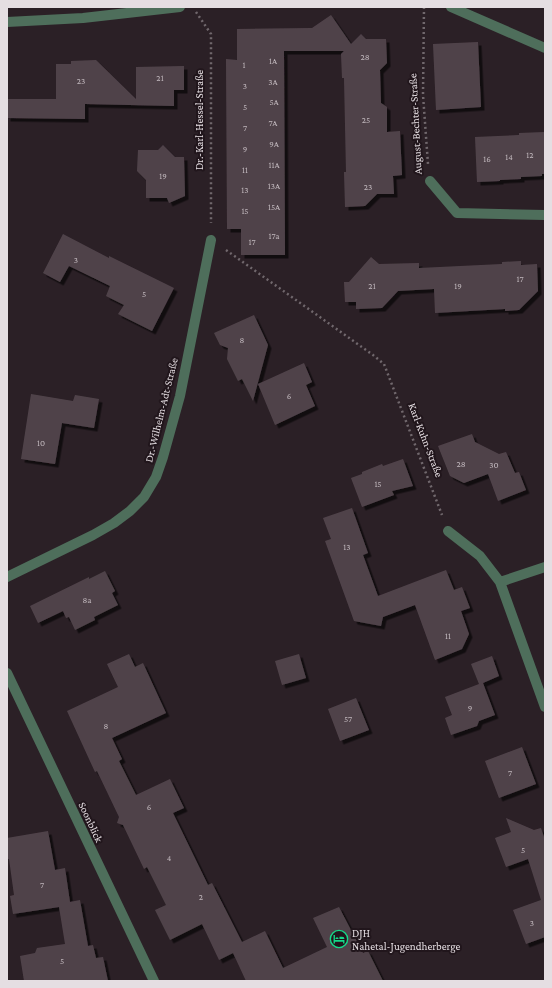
<svg xmlns="http://www.w3.org/2000/svg" width="552" height="988" font-family="'Crimson Pro',serif">
  <defs>
    <filter id="shadow"><feDropShadow dx="3.5" dy="3.5" stdDeviation="0" flood-color="#0009"/></filter>
  </defs>
  <rect width="100%" height="100%" fill="#2b2026"/>
  <path fill="#50434a" filter="url(#shadow)" d="M331 15 351 44 361 34 366 39H386L387 63 380 70 381 103 387 107V132L400 131 402 175 393 176 394 194H377L365 206 345 207 344 172H346L344 78H342L341 54 344 51H284L285 255H241V229H227L226 59 237 60V29L312 28Z
    M478 42 481 107 436 110 433 44Z
    M96 60 136 99V67L184 66V90H174V106L85 104V119L7 118V99H56V64H71V61Z
    M545 132V174H542V176L521 177V179L500 180V181L477 182 475 137 519 135V133Z
    M163 145 175 157H184L185 196 169 203 167 198H146V180L137 171 138 150H158Z
    M63 234 109 258V256L174 288 152 331 118 314 124 305 106 296 110 286 69 266 60 282 43 273Z
    M371 257 379 264 419 263V268L502 264V262L521 261V265L537 264 538 291 519 310 505 311V309L435 313 434 289 398 291 382 308 356 309V302H345L344 282H349Z
    M254 315 268 345 253 401 242 379 238 381 227 359 228 348 220 345 214 333Z
    M304 363 312 382 306 385 315 406 275 425 258 384Z
    M31 394 73 401 75 395 99 399 94 428 62 423 55 464 21 459Z
    M472 434 475 442 499 454 506 452 515 473 519 472 526 490 498 501 488 474 464 483 450 476 438 446Z
    M403 459 413 486 392 491 394 495 362 507 351 478 362 474V472L382 464 383 466Z
    M352 508 368 553 363 555 378 596 446 570 454 590 462 587 470 608 461 611 469 634 462 649 435 660 415 605 383 617 381 626 354 621 325 541 331 539 323 518Z
    M105 571 115 591 112 593 118 605 94 617 95 620 75 630 69 617 66 618 63 611 38 623 30 606 89 577V579Z
    M129 654 135 667 143 663 166 713 112 738 122 759 119 761 136 795 170 779 184 808 173 813 208 885 212 883 242 942 265 931 283 968 327 947 313 918 339 907 363 953 368 951 383 981H246L233 953 219 960 202 924 170 940 155 910 166 905 147 867 144 869 123 825 117 823 119 817 97 771 95 772 67 711 118 687 107 664Z
    M299 654 306 678 282 685 275 661Z
    M492 656 499 676 483 683 495 715 479 721 477 726 451 735 445 718 452 715 445 697 479 684 471 664Z
    M356 698 369 730 340 741 328 709Z
    M522 747 536 784 499 798 485 761Z
    M506 818 534 830 541 828 545 840V937L526 944 513 910 541 900 528 859 506 867 495 838 511 832Z
    M48 831 55 870 65 868 70 902 80 900 88 946 93 945 96 958 103 957 108 981H24L20 956 35 953 37 948 65 944 59 907 13 914 10 896 14 895 9 859H7V838Z"/>
  <g fill="none" stroke-linecap="round" stroke-linejoin="round">
    <path stroke="#71686d" stroke-width="2.5" stroke-dasharray="2 3" stroke-linecap="butt" d="M424 7 423 95 428 164
      M196 12 211 34V223
      M226 250 373 355 384 364 442 515"/>
    <path stroke="#4e6e5b" stroke-width="10" d="M451 7 545 48
      M7 22 83 18 180 7
      M430 181 457 213 545 215
      M448 531 480 556 500 582 545 707
      M7 577 93 535 114 523 130 511 144 497 156 477 163 457 180 396 211 240
      M500 582 545 567
      M7 673 154 981"/>
  </g>
  <defs>
    <symbol id="hotel-ring" viewBox="-11 -11 22 22"><circle r="9.5" fill="#21161c" stroke="#15d989" stroke-width="1.5"/><path d="M-6-4.5h1.5V1H6V5H4.5V3h-9V5H-6ZM-4 0a1.8 1.8 0 1 1 3.6 0ZM.5 0V-2.5h3Q6-2.5 6 0Z" fill="#15d989"/></symbol>
  </defs>
  <g fill-rule="evenodd">
    <use href="#hotel-ring" x="329" y="929" width="20" height="20"/>
  </g>
  <g text-anchor="middle" dominant-baseline="central" stroke-width="4" stroke-linejoin="round" paint-order="stroke">
    <g font-size="9" fill="#c0b7bc">
      <text x="365" y="57">28</text>
      <text x="273" y="61">1A</text>
      <text x="244" y="65">1</text>
      <text x="160" y="78">21</text>
      <text x="81" y="81">23</text>
      <text x="273" y="82">3A</text>
      <text x="245" y="86">3</text>
      <text x="274" y="102">5A</text>
      <text x="245" y="107">5</text>
      <text x="366" y="120">25</text>
      <text x="273" y="123">7A</text>
      <text x="245" y="128">7</text>
      <text x="274" y="144">9A</text>
      <text x="245" y="149">9</text>
      <text x="530" y="155">12</text>
      <text x="509" y="157">14</text>
      <text x="487" y="159">16</text>
      <text x="274" y="165">11A</text>
      <text x="245" y="170">11</text>
      <text x="163" y="176">19</text>
      <text x="274" y="186">13A</text>
      <text x="368" y="187">23</text>
      <text x="245" y="190">13</text>
      <text x="274" y="207">15A</text>
      <text x="245" y="211">15</text>
      <text x="274" y="236">17a</text>
      <text x="252" y="242">17</text>
      <text x="76" y="260">3</text>
      <text x="520" y="279">17</text>
      <text x="372" y="286">21</text>
      <text x="458" y="286">19</text>
      <text x="144" y="294">5</text>
      <text x="242" y="340">8</text>
      <text x="289" y="396">6</text>
      <text x="41" y="443">10</text>
      <text x="461" y="464">28</text>
      <text x="494" y="465">30</text>
      <text x="378" y="484">15</text>
      <text x="347" y="547">13</text>
      <text x="87" y="600">8a</text>
      <text x="448" y="636">11</text>
      <text x="470" y="708">9</text>
      <text x="348" y="719">57</text>
      <text x="106" y="726">8</text>
      <text x="510" y="773">7</text>
      <text x="149" y="807">6</text>
      <text x="523" y="850">5</text>
      <text x="169" y="858">4</text>
      <text x="42" y="885">7</text>
      <text x="201" y="897">2</text>
      <text x="532" y="923">3</text>
      <text x="62" y="961">5</text>
    </g>
    <g font-size="11" fill="#e5dee2" stroke="#21161c">
      <text transform="translate(199 120) rotate(-90)">Dr.-Karl-Hessel-Straße</text>
      <text transform="translate(415 124) rotate(-93)">August-Bechter-Straße</text>
      <text transform="translate(161 410) rotate(-76)">Dr.-Wilhelm-Adt-Straße</text>
      <text transform="translate(426 440) rotate(69)">Karl-Kuhn-Straße</text>
      <text transform="translate(91 822) rotate(65)">Soonblick</text>
    </g>
    <g font-size="11" fill="#e5dee2" stroke="#21161c" text-anchor="start">
      <text x="352" y="933">DJH<tspan x="352" dy="13">Nahetal-Jugendherberge</tspan></text>
    </g>
  </g>
  <rect width="552" height="988" fill="none" stroke="#e5dee2" stroke-width="16"/>
</svg>
